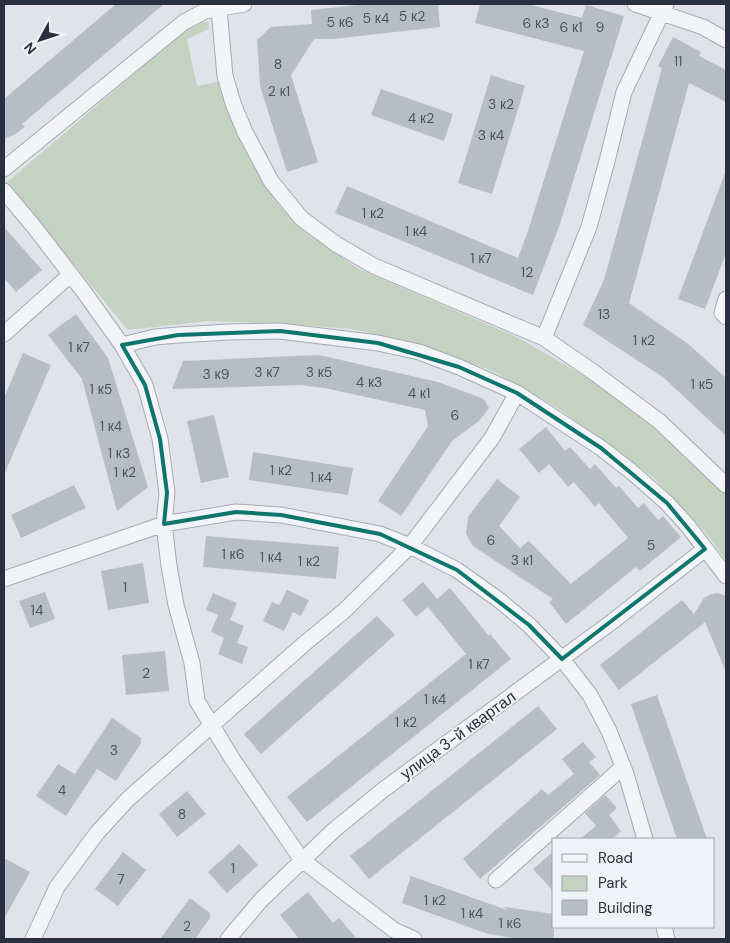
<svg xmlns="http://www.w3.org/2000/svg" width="730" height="943" font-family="'DM Sans',sans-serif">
  <rect width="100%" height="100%" fill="#e0e3e9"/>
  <path fill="#c5d2c1" d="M208 21 209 29 187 39 197 86 221 81 237 134 256 170 280 206 304 231 357 268 517 337 591 380 639 415 675 444 726 492V561L710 538 654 478 559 409 493 371 415 343 351 329 287 324 208 321 128 330 6 183 190 26Z"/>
  <path fill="#b7bcc5" d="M116 4H164L22 124 25 127 15 134 4 139V99Z
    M366 4H438L440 27 333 39H314L291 75 318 162 287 172 260 86 257 40 271 27 312 24 311 10Z
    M480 4H527L582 18 586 5 624 16 559 227 533 295 335 213 347 186 518 258 528 231 584 51 475 23Z
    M673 37 701 52 699 56 726 70V102L689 83 629 303 687 343 726 378V436L663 377 583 325 604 280 662 68 658 66Z
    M491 75 525 86 492 194 458 183Z
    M381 89 453 114 444 141 371 115Z
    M725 173H726V253L705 309 678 299Z
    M4 227 42 270 16 292 4 278Z
    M76 314 108 358 148 487 117 511 82 379 48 335Z
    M23 353 51 365 4 475V398Z
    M319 355 438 382 484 399 489 408 480 420 452 441 401 516 378 501 428 426 425 410 325 388 300 385 172 389 183 361Z
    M214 415 229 477 201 483 187 421Z
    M546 427 565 451 570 447 590 469 595 464 616 488 619 486 638 508 644 503 658 520 663 516 681 537 640 571 636 567 566 624 549 602 553 599 473 546 466 534 468 517 497 479 520 497 499 526 520 548 529 541 571 584 628 538 599 503 595 507 574 482 568 487 549 464 539 473 519 449Z
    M253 452 353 468 348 495 249 480Z
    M74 485 86 508 21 538 11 515Z
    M206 536 339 547 336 579 203 567Z
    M143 563 149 603 108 610 101 571Z
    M423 582 437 599 450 588 489 636 490 634 511 659 307 822 287 797 466 654 428 607 416 617 402 600Z
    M287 590 309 600 301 616 293 612 284 631 263 621 272 602 279 605Z
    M45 592 55 619 30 628 19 601Z
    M213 593 237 603 230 620 244 626 237 643 248 647 242 664 218 654 224 638 211 632 218 615 206 610Z
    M718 593 726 596V672L705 622 619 690 600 665 682 600 694 614 704 598 711 594Z
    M377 616 395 635 261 754 244 734Z
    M165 651 169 691 126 695 122 655Z
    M657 695 664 715 707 839H677L631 704Z
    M538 706 557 729 369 879 350 856Z
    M112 718 141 738V743L116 781 97 769 66 816 36 796 58 764 75 774Z
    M583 742 596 757 589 762 600 775 480 879 463 859 542 789 548 795 574 774 562 759Z
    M187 791 206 814 177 837 159 814Z
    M605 795 617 808 609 815 621 831 612 839H580L596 826 585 813Z
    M239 844 258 865 227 893 208 872Z
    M554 851V892L533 869Z
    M123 852 146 870 118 906 95 889Z
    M4 858 30 872 4 919Z
    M411 876 507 910 504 907 554 914V939H520L488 934 402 903Z
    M308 892 333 923 339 918 357 939H299L280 915Z
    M190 898 210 913V918L195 939H160Z"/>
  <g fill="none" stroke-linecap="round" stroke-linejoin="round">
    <defs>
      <path id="street" d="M635 4 703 27 726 40
        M219 9 225 76 234 106 245 132 271 181 301 218 336 244 374 266 544 338 596 374 659 421 726 485
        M4 169 184 22 205 11 244 4
        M4 191 35 228 84 292 122 345 145 385 160 439 167 493 164 524 169 566 176 605 192 663 197 701 233 760 302 860 394 930 414 939
        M726 299 722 313 726 317
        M4 334 70 275
        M544 338 589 227 607 161 624 92 666 4
        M122 345 155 337 178 335 228 332 280 331 378 343 419 352 459 367 517 393 601 448 632 472 667 503 688 526 726 576
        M4 579 164 524 236 512 281 515 380 534 410 546 457 570 499 600 529 625 562 659 590 695 609 731 626 774 645 839
        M496 880 623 767
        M664 927 667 939
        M33 939 57 887 97 833 128 799 304 644 344 611 410 546 492 438 517 393
        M228 939 261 900 334 830 383 790 613 621 705 549"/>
    </defs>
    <use href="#street" stroke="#a5aab3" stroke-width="17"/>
    <use href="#street" stroke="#f2f4f7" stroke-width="15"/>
  </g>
  <path fill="none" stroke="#0f766e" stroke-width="4" stroke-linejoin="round" d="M280 331 378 343 459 367 517 393 601 448 667 503 705 549 562 659 529 625 457 570 380 534 281 515 236 512 164 524 167 493 160 439 145 385 122 345 178 335Z"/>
  <g text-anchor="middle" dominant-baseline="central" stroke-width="4" stroke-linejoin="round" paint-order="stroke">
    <g font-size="14" fill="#4c5361">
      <text x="412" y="16">5 к2</text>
      <text x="376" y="18">5 к4</text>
      <text x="340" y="22">5 к6</text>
      <text x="536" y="23">6 к3</text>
      <text x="571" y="27">6 к1</text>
      <text x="600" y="27">9</text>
      <text x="678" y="61">11</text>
      <text x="278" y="64">8</text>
      <text x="279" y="91">2 к1</text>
      <text x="501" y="104">3 к2</text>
      <text x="421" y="118">4 к2</text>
      <text x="491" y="135">3 к4</text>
      <text x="373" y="213">1 к2</text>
      <text x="416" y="231">1 к4</text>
      <text x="481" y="258">1 к7</text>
      <text x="527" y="272">12</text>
      <text x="604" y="314">13</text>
      <text x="644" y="340">1 к2</text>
      <text x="79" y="347">1 к7</text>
      <text x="267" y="372">3 к7</text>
      <text x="319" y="372">3 к5</text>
      <text x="216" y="374">3 к9</text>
      <text x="369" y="382">4 к3</text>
      <text x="702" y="384">1 к5</text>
      <text x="101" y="389">1 к5</text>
      <text x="419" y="393">4 к1</text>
      <text x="455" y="415">6</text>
      <text x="111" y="426">1 к4</text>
      <text x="119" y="453">1 к3</text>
      <text x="281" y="470">1 к2</text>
      <text x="125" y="472">1 к2</text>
      <text x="321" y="477">1 к4</text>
      <text x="491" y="540">6</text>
      <text x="651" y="545">5</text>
      <text x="233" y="554">1 к6</text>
      <text x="271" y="557">1 к4</text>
      <text x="522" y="560">3 к1</text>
      <text x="309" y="561">1 к2</text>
      <text x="125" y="587">1</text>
      <text x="37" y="610">14</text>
      <text x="479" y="664">1 к7</text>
      <text x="146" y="673">2</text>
      <text x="435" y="699">1 к4</text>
      <text x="406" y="722">1 к2</text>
      <text x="114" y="750">3</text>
      <text x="62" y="790">4</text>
      <text x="182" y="814">8</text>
      <text x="233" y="868">1</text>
      <text x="121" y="879">7</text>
      <text x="435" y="900">1 к2</text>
      <text x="472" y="913">1 к4</text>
      <text x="510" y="923">1 к6</text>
      <text x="187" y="926">2</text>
    </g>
    <g font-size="16" fill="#293040" stroke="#eff2f6">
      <text transform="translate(458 735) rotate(-36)">улица 3-й квартал</text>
    </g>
  </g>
  <rect width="730" height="943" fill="none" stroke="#293040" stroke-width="10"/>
  <rect x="552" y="838" width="162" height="90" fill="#eff2f6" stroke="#a0a4ad"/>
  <rect x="562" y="854" width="25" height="8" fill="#f2f4f7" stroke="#a0a4ad"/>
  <text x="598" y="863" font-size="15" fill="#293040">Road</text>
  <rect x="562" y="876" width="25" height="15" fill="#c5d2c1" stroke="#a0a4ad"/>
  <text x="598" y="888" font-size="15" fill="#293040">Park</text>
  <rect x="562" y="900" width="25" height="15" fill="#b7bcc5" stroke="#a0a4ad"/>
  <text x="598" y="913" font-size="15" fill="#293040">Building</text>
  <g transform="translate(40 40) rotate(230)" stroke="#eff2f6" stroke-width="4" paint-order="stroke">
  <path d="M0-4L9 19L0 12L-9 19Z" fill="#293040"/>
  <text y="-8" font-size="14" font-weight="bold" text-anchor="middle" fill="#293040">N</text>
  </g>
</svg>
